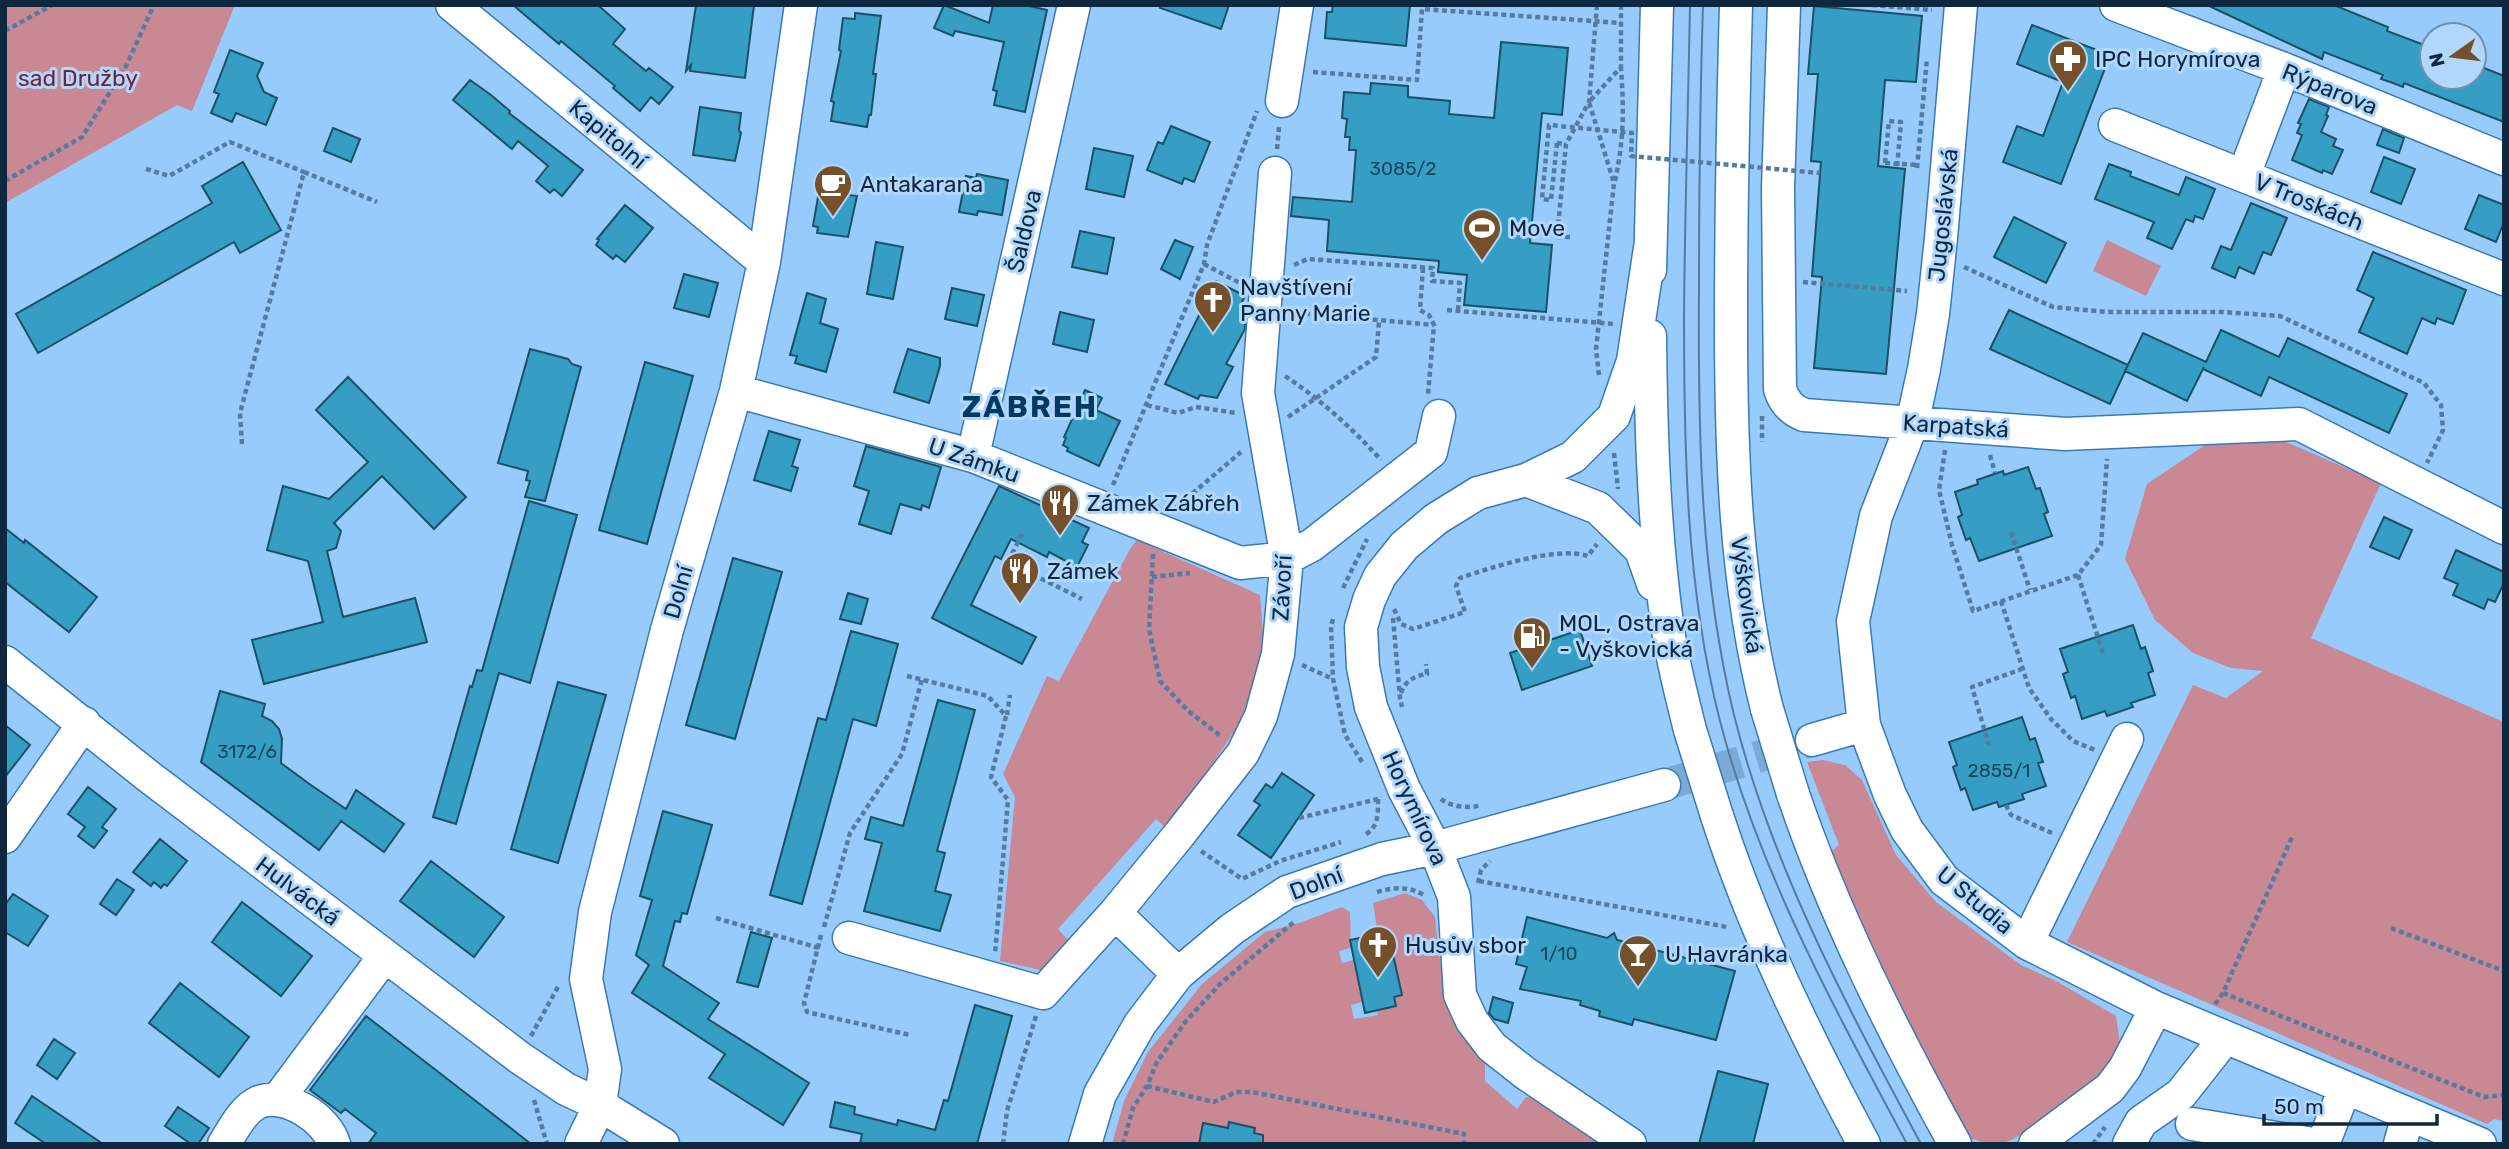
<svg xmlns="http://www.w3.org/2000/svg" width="2509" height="1149" font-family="Rubik,sans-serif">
  <rect width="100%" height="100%" fill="#97cbfc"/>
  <path fill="#c88894" d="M5 5H235L192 111 177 105 5 203Z
    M2107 240 2161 266 2146 296 2093 271Z
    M2214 439 2286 442 2381 483 2311 638 2504 722V1121L2494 1119 2487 1124 2067 942 2193 685 2226 698 2263 671 2231 668 2193 653 2155 620 2125 559 2147 484Z
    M1137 540 1260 595 1264 646 1241 721 1168 830 1156 819 1058 929 1069 941 1045 971 1000 961 1015 797 1003 774 1047 676 1059 681 1130 549Z
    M1823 760 1845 765 1862 780 1896 855 1936 902 2021 965 2058 982 2116 1016 2120 1044C2096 1085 2069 1109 2027 1131 2020 1135 2011 1141 2003 1143 1992 1147 1977 1140 1966 1137L1900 1004 1829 853 1839 845 1807 762Z
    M1405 893 1422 900 1435 917 1444 996 1485 1060V1081L1517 1109 1526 1097H1537L1604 1144H1112L1124 1101 1148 1052 1202 984 1265 932 1299 923 1342 907 1350 912 1351 948 1339 951 1342 963 1353 960 1362 1002 1351 1005 1354 1019 1378 1015 1377 1010 1395 1006 1394 997 1402 995 1388 932 1378 934 1373 903Z"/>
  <path fill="#369ec5" stroke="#1b5166" stroke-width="2" d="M513 5H598L625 29 613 44 646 71 649 68 673 87 659 104 651 97 640 111 613 88 615 86 561 41 559 44Z
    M696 5H754L745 78 690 71 691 65 686 71Z
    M944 5 989 23 993 5H1025L1047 10 1025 112 994 105 997 91 993 90 1004 42 955 31 953 36 934 28Z
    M1161 5H1229L1221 29 1160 8Z
    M1333 5H1410L1406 46 1325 38 1327 12H1332Z
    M2207 5H2334L2388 27 2387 31 2432 48V77H2474V64L2504 76V122L2404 83 2403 87 2393 83 2381 79 2383 75 2324 52 2322 59Z
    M1814 6 1922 16 1916 82 1885 80 1878 166 1905 169 1886 374 1814 368 1822 277 1812 276 1821 162 1811 161 1818 74H1808Z
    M855 13 881 16 873 74H876L871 115H869L867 127 831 121 834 102 831 101 841 51 839 50 843 18 855 19Z
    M2032 25 2110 55 2061 184 2003 162 2017 126 2043 136 2063 82 2017 64Z
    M1501 42 1568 48 1562 115 1542 113 1530 243 1552 245 1546 312 1464 305 1467 275 1438 272 1439 261 1327 251 1329 220 1291 216 1293 197 1352 202 1356 150H1349L1350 137H1345L1347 119 1342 118 1344 92 1370 94 1371 83 1408 86V97L1450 101 1449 114 1494 118Z
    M230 50 263 63 257 76 264 92 277 98 266 125 236 113 232 122 211 113 219 94 214 92Z
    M470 80 491 95 510 111 509 113 583 170 562 196 554 189 550 193 536 181 548 166 518 141 512 149 453 100Z
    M2309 99 2329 107 2326 115 2328 116 2321 132 2336 139 2333 146 2343 150 2332 174 2323 170 2322 173 2292 160 2302 135 2297 133 2301 124 2298 123Z
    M700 107 741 113 739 130 741 133 735 161 693 155Z
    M1171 126 1210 142 1194 182 1184 178 1182 184 1147 170 1158 142 1163 144Z
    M333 128 360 139 351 162 324 151Z
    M2383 129 2404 138 2399 153 2377 145Z
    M1094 148 1133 156 1124 197 1086 189Z
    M2384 157 2415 169 2401 204 2371 192Z
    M243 162 281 230 240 253 234 242 38 353 16 314 212 203 202 186Z
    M2109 164 2131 172 2130 176 2179 195 2186 177 2215 189 2203 219 2195 216 2193 222 2186 219 2172 249 2147 238 2154 222 2095 199Z
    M977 174 1008 180 1002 215 978 211 977 215 959 212 966 176 976 178Z
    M819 191 857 196 848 237 817 233 818 227 813 226Z
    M2479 195 2504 205V222L2496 242 2465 229Z
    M2251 203 2287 218 2271 255 2263 252 2254 274 2239 267 2235 278 2212 268 2221 246 2231 250Z
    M625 205 653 228 625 262 616 255 613 259 596 245 599 240 597 239Z
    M2014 217 2066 243 2046 283 1994 257Z
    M1080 231 1114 238 1107 274 1072 267Z
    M1175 240 1193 247 1180 279 1161 269Z
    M876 242 903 247 893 299 867 294Z
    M2373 252 2466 290 2453 324 2437 318 2435 324 2422 318 2407 354 2359 332 2374 298 2357 290Z
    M684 274 718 283 709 317 674 308Z
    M1216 281 1245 296 1241 304 1246 311 1245 329 1226 364 1233 367 1217 398 1200 395 1198 399 1165 384Z
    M952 288 984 295 977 326 945 319Z
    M807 293 826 299 820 323 838 329 826 372 795 363 797 356 790 355Z
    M2009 310 2128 365 2110 404 1990 349Z
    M1060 312 1094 320 1087 352 1053 344Z
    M2221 330 2279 357 2288 338 2407 394 2389 433 2269 377 2261 396 2203 369 2204 367 2187 401 2125 371 2143 333 2206 362Z
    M530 349 568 359 572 364 581 367 545 501 525 497 530 481 526 480 528 471 498 463Z
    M908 349 940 358V366L929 403 894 392Z
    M645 362 693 376 647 544 599 530Z
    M348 377 466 497 434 529 382 476 334 523 341 531 336 548 327 551 343 617 415 598 427 642 264 684 252 640 323 622 308 561 267 550 283 486 329 499 368 462 316 410Z
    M1085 390 1102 398 1096 410 1120 421 1099 466 1067 451 1068 448 1063 445 1066 438 1064 437Z
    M769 431 800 440 792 466 798 468 791 491 754 480Z
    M866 446 941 467 929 508 922 505 921 510 900 504 891 534 859 524 869 491 854 486Z
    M2028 467 2036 489 2040 488 2048 512 2044 514 2052 536 1979 561 1970 538 1966 540 1958 517 1962 515 1955 492 1978 484 1977 480 2003 471 2004 475Z
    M999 486 1089 528 1082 542 1088 545 1077 567 1049 552 1047 557 1011 539 1001 559 995 556 971 605 1036 637 1022 664 932 618Z
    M529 501 577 515 530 683 499 673 456 824 433 817 470 686 472 687 477 670 482 671Z
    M2384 517 2412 530 2399 559 2370 547Z
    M5 528 24 543 25 540 97 597 69 632 5 582Z
    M2456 550 2504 572V583L2495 602 2488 599 2484 609 2453 595 2458 584 2444 578Z
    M733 558 782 572 735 739 686 725Z
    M848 593 868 599 861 624 840 619Z
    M2133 625 2141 649 2145 647 2153 671 2148 673 2155 695 2131 703 2133 707 2107 716 2105 711 2082 719 2075 696 2071 698 2063 674 2068 672 2060 649Z
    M1580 630 1592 666 1522 690 1510 653Z
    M851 631 898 644 876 726 853 719 802 904 770 895 818 718 826 720Z
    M558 682 606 695 558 863 511 849Z
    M220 691 265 704 262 716 272 721 279 729 282 739 281 763 308 783 346 809 356 790 404 824 384 852 341 821 342 820 319 850 201 762Z
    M938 700 975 710 937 851 945 853 935 891 951 895 940 931 864 911 882 843 865 839 871 817 903 826Z
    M2022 717 2030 740 2035 738 2043 762 2038 763 2046 786 2022 794 2024 799 1999 807 1997 802 1973 810 1965 788 1961 790 1953 767 1957 765 1949 742Z
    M5 725 30 745 5 777Z
    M1282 773 1314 795 1271 858 1238 835 1260 805 1254 801 1266 784 1272 788Z
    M88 787 116 809 102 827 107 831 94 848 78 836 85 827 68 814Z
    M663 811 712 825 687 914 682 913 680 922 675 921 663 966 719 1003 708 1019 809 1083 783 1125 709 1078 725 1054 632 993 649 965 636 955 652 900 640 896Z
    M160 839 187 861 167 886 164 884 161 888 154 882 151 886 133 872Z
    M431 861 504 917 474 957 400 901Z
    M117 879 134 890 116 915 100 904Z
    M13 894 48 916 28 946 5 932V905Z
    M242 902 312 956 281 996 212 942Z
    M1527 917 1607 938 1614 933 1617 940 1735 971 1716 1040 1634 1019 1632 1025 1599 1016 1600 1011 1580 1005 1581 1001 1520 989 1527 967 1516 964Z
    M751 932 772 938 758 987 737 982Z
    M1388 932 1402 995 1394 997 1396 1006 1365 1013 1350 940Z
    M180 983 249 1037 219 1077 149 1023Z
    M1493 997 1513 1003 1508 1023 1494 1019 1489 1013Z
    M975 1005 1012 1016 977 1144H860L862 1134 830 1127 835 1102 855 1107 854 1114 897 1125 898 1120 935 1130 944 1100 948 1101Z
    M366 1016 490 1112 531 1144H368L376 1133 345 1109 341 1113 310 1090Z
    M54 1039 75 1053 57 1079 37 1065Z
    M1718 1071 1768 1084 1753 1144H1699Z
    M32 1096 103 1144H46L15 1123Z
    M178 1107 209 1128 198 1144H191L165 1126Z
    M1229 1122 1255 1128 1254 1133 1263 1135V1144H1199L1203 1123 1228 1128Z"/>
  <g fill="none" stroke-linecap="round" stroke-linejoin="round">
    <path stroke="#7baad6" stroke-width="32" stroke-dasharray="32 16" stroke-linecap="butt" d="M1664 785 1807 742"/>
    <defs>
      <path id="minor" d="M452 5 764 262
        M1736 5C1733 112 1731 218 1731 324 1731 454 1735 583 1767 709
        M1784 5 1778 188 1780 389C1784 402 1791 410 1804 415L2065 434 2299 424 2504 528
        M1961 5 1941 238 1933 314 1924 369 1912 424 1876 516 1853 621 1864 725 1890 795 1907 830 1944 880 2027 943 2156 1008 2480 1144
        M2116 5 2284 69 2504 159
        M1282 101 1297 5
        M2115 125 2504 279
        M2244 175 2284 69
        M1650 270 1657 5
        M1650 336C1651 434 1654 533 1668 630 1673 664 1682 697 1690 730
        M736 391 973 456 1240 563 1287 558 1312 545 1431 452 1439 416
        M973 456 1074 5
        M1526 480 1598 508 1641 550 1653 584
        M5 662 148 776 520 1058 566 1089 600 1105 663 1144
        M1812 740 1864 725
        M1793 794C1834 915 1893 1032 1955 1144
        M1717 816C1754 930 1807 1038 1864 1144
        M5 837 84 723
        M1115 913 1178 974
        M849 938 1043 993 1115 913 1179 835 1243 753 1261 716 1278 654 1287 558 1258 393 1275 173
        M2027 943 2127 739
        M278 1099 384 957
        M2192 1124 2313 1144
        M224 1144C233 1130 243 1109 259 1102 286 1092 327 1119 334 1144
        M581 1144 600 1105 605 1069 586 979 595 912 667 630 736 391 764 262 801 5
        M1085 1144 1100 1094 1140 1024 1178 974 1232 929 1287 892 1382 859 1435 848 1664 785
        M1630 1144 1525 1073 1492 1047 1472 1021 1460 995 1454 897 1435 848 1404 789 1371 707 1363 667 1361 627 1369 600 1380 576 1404 546 1436 519 1478 493 1526 480 1573 457 1614 416 1633 361 1650 248
        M2035 1144 2110 1088 2125 1068 2156 1008
        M2129 1144 2141 1122 2181 1094 2218 1047 2222 1036
        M2323 1144 2345 1088
        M2400 1144 2408 1115"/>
    </defs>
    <use href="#minor" stroke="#397ab2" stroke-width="35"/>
    <path stroke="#547ca0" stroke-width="4.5" stroke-dasharray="5 3.5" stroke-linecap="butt" d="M1872 5 1932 10
      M5 31 52 5
      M1313 72 1417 80 1422 9 1621 23
      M1557 143 1566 144
      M1277 149 1279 127
      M1885 163 1918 165
      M1917 168 1927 58
      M146 169 169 176 230 142 304 172
      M5 181 82 137 125 68 154 5
      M1615 181C1624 139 1624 111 1621 68
      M1570 237H1557L1566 144 1589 102 1597 5
      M1204 264 1240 283
      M1294 265 1308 259 1433 268 1432 281 1460 283 1458 311
      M1964 267 2053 307 2108 312H2222L2280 316 2424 383 2441 405 2443 430 2427 463
      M1423 268 1420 310 1429 315 1434 325 1428 394
      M1803 282 1907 291
      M1447 310 1614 324
      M1288 312 1434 325
      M1599 375 1596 349 1614 183 1589 102 1621 67V5
      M1285 376C1321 400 1352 428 1381 460
      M1147 405 1178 413 1196 407 1236 413
      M1762 416V442
      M1288 417 1376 357 1379 322
      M242 444 240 413 304 172 377 202
      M1945 450 1939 490 1952 545 1973 611 2078 575 2101 545 2107 459
      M1614 453 1618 489
      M1990 455 1995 473
      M1113 485 1204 264 1207 245 1257 111
      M1173 510 1241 452
      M2011 532 2030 590
      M1022 534 1008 562 1082 599
      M1153 554 1149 629 1160 681 1187 710 1222 737
      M2078 575 2103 653
      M1152 577 1190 573
      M1343 588 1367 539
      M2001 601 2029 688 2051 719 2073 741 2095 750
      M1394 609 1401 624 1413 629 1465 612 1456 586 1460 578C1493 567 1556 546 1588 556L1597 544
      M1393 618 1400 698 1402 707
      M1333 619 1331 626 1333 679 1345 735 1362 762
      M1302 665 1333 679
      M907 676 988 696 1006 716 991 777 1008 800 995 954
      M1401 693C1405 681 1414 676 1427 674L1426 664
      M1007 715 1010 695
      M1989 746 1972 687 2022 669
      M1441 799C1451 807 1467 808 1479 806
      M2006 805 2011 815 2052 833
      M1299 818 1378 799
      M1366 834C1379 826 1378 813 1378 799
      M1201 851 1242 879 1280 861 1341 842
      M1479 881 1727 927
      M1478 883 1481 870 1490 861
      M1377 892C1393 887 1411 886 1425 896
      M716 918 819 948
      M824 927 850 833 902 754 922 679
      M2391 928 2504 971
      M821 935 804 1003 807 1012 910 1035
      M2223 993 2484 1097 2504 1095
      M2215 1004 2223 993 2293 835
      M531 1036 559 985
      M1147 1086 1214 1102 1236 1092H1252L1464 1134V1144
      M534 1100 547 1144
      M1003 1144 1007 1111 1036 1016
      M1123 1144 1133 1108 1147 1086 1157 1062 1186 1021 1219 985 1294 922
      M2093 1144 2105 1127"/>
    <use href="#minor" stroke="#fff" stroke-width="32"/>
    <path stroke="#547ca0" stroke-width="2" d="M1690 5C1688 108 1685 211 1684 314 1684 450 1686 589 1720 721 1759 872 1834 1007 1907 1144
      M1703 5C1700 100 1699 195 1699 290 1698 434 1700 575 1734 715 1772 868 1847 1006 1921 1144"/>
    <defs>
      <path id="minor-bridge" d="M1767 709 1793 794
        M1690 730 1717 816"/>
    </defs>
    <use href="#minor-bridge" stroke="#397ab2" stroke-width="35" stroke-linecap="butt"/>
    <path stroke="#547ca0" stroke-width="4.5" stroke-dasharray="5 3.5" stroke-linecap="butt" d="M1557 143 1551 200 1542 199 1549 125 1632 133 1631 156 1820 173
      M1885 163 1889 121 1901 122 1897 168"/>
    <use href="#minor-bridge" stroke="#fff" stroke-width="32"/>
  </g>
  <defs>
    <symbol id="pharmacy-pin" viewBox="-11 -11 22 30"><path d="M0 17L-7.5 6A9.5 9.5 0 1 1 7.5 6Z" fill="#74512a" stroke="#b1d7fc"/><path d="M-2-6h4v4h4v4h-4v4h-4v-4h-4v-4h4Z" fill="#fff"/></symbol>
    <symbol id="cafe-pin" viewBox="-11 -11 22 30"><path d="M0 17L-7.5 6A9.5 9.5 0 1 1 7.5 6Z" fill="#74512a" stroke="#b1d7fc"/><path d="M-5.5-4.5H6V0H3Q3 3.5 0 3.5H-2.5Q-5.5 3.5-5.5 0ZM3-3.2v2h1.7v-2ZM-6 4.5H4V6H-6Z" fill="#fff"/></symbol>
    <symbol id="stadium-pin" viewBox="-11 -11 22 30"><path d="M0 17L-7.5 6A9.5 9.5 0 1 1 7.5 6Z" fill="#74512a" stroke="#b1d7fc"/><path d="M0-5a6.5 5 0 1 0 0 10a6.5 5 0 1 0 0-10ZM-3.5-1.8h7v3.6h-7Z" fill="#fff"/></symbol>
    <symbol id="church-pin" viewBox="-11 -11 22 30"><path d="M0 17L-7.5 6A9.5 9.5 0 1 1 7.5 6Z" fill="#74512a" stroke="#b1d7fc"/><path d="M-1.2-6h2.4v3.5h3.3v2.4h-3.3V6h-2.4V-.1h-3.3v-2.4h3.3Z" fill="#fff"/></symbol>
    <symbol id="restaurant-pin" viewBox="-11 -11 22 30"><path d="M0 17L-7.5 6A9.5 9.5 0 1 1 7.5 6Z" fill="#74512a" stroke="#b1d7fc"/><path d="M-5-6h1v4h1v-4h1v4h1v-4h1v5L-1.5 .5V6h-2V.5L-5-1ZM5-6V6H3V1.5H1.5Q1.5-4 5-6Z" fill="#fff"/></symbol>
    <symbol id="fuel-pin" viewBox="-11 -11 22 30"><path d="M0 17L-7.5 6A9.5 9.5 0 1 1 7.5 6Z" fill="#74512a" stroke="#b1d7fc"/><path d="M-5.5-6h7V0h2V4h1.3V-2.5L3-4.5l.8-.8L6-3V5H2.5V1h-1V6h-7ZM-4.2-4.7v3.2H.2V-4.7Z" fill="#fff"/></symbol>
    <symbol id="bar-pin" viewBox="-11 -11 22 30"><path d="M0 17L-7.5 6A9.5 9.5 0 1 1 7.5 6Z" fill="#74512a" stroke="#b1d7fc"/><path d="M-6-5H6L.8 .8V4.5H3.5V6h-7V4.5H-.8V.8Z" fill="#fff"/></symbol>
  </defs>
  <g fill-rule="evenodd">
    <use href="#pharmacy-pin" x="2046" y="37" width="44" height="60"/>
    <use href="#cafe-pin" x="811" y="162" width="44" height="60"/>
    <use href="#stadium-pin" x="1460" y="206" width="44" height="60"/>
    <use href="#church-pin" x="1191" y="278" width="44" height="60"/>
    <use href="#restaurant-pin" x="1038" y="481" width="44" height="60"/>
    <use href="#restaurant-pin" x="998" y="549" width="44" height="60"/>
    <use href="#fuel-pin" x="1510" y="614" width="44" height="60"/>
    <use href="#church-pin" x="1356" y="923" width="44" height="60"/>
    <use href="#bar-pin" x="1616" y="932" width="44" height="60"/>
  </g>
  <g text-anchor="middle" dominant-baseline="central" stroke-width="6" stroke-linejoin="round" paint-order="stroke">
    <g font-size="19" fill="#174660">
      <text x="1403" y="168">3085/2</text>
      <text x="247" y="751">3172/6</text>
      <text x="1999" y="770">2855/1</text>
      <text x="1559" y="953">1/10</text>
    </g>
    <g font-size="23" fill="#0d283f" stroke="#b1d7fc" text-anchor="start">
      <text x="2095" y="59">IPC Horymírova</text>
      <text x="860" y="184">Antakarana</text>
      <text x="1509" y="228">Move</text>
      <text x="1240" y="287">Navštívení<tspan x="1240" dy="26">Panny Marie</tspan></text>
      <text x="1087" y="503">Zámek Zábřeh</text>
      <text x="1047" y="571">Zámek</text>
      <text x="1559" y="623">MOL, Ostrava<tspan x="1559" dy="26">- Vyškovická</tspan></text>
      <text x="1405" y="945">Husův sbor</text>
      <text x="1665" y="954">U Havránka</text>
    </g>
    <g font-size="23" fill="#712339" stroke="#b1d7fc">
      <text x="78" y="78">sad Družby</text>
    </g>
    <g font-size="23" fill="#0d283f" stroke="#b1d7fc">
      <text transform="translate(2330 89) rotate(22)">Rýparova</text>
      <text transform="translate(608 134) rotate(40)">Kapitolní</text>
      <text transform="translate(2309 202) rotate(22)">V Troskách</text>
      <text transform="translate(1943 215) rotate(-84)">Jugoslávská</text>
      <text transform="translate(1024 231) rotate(-77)">Šaldova</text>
      <text transform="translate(1956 426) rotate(4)">Karpatská</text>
      <text transform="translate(974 460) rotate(19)">U Zámku</text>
      <text transform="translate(1282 588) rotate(-87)">Závoří</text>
      <text transform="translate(678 592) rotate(-74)">Dolní</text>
      <text transform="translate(1747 595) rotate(82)">Výškovická</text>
      <text transform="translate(1415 808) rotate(65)">Horymírova</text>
      <text transform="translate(1316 883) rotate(-21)">Dolní</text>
      <text transform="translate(298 891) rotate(37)">Hulvácká</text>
      <text transform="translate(1975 900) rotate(40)">U Studia</text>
    </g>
    <g font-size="30" font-weight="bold" letter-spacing="2" fill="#033a62" stroke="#b1d7fc">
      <text x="1030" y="407">ZÁBŘEH</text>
    </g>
  </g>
  <rect width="2509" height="1149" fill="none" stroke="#0d283f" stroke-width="14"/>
  <g transform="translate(2453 56) rotate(256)"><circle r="33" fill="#b1d7fc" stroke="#6f91b0" stroke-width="2"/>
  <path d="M0-5L12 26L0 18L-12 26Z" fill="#74512a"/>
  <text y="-10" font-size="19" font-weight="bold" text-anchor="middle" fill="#0d283f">N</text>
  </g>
  <path d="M2264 1114v10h173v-10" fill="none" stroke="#0d283f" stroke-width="3.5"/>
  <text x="2274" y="1114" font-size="21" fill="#0d283f" stroke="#b1d7fc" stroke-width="5" paint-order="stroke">50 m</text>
</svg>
